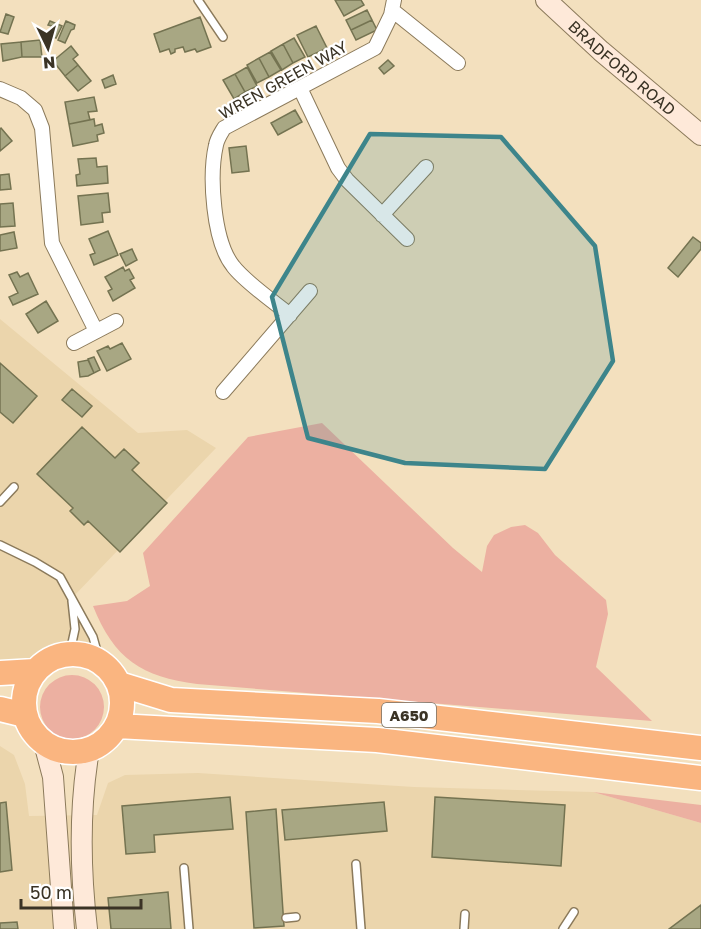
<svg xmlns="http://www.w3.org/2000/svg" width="701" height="929" font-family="'Golos Text',sans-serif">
  <rect width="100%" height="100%" fill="#f3e0be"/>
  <path fill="#ebd5ac" d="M0 319 138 433 187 430 216 448 72 598 84 620 100 662 90 656 68 654 45 662 35 671 0 673Z
    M0 746 14 755 25 784 29 816 97 815 108 783 125 775 198 773 414 787 593 792 701 823V929H0Z"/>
  <path fill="#ecb0a1" d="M322 423 453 548 482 572 487 546 494 535 511 527 525 525 538 533 555 555 606 600 608 614 596 667 652 721 197 684C142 677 114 659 93 606L127 601 150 586 143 553 248 437Z
    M40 707a32 32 0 1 1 64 0a32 32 0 1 1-64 0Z
    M593 792 701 805V823Z"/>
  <path fill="#a8a783" stroke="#747351" stroke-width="1.5" d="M335 0H361L364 5 344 16Z
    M367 10 372 20 351 30 346 20Z
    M6 14 14 17 8 34 0 32Z
    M200 17 211 47 197 52 195 49 185 52 183 47 175 49V52L171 54 169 49 160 52 154 34Z
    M372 20 377 30 356 40 351 30Z
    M50 21 62 26 56 38 48 35 52 26 48 25Z
    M66 21 75 25 74 29 71 30 65 43 58 40Z
    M316 26 327 48 308 57 297 35Z
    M294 38 305 57 293 63 283 44Z
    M40 40 42 57H22L21 42Z
    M21 42 22 57 3 61 1 44Z
    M283 44 293 63 282 70 271 51Z
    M71 46 78 55 73 59 78 65 65 76 53 61Z
    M270 52 281 70 269 77 259 58Z
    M259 58 269 77 257 83 247 65Z
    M388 60 394 66 384 74 379 68Z
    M78 65 91 81 78 91 65 76Z
    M247 67 257 86 245 92 235 74Z
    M235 74 245 92 234 99 223 80Z
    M113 75 116 84 105 88 102 80Z
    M94 97 97 111 88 112 90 120 69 124 65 102Z
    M295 110 302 122 278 135 271 123Z
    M94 119 95 126 102 124 104 133 97 135 98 141 73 146 69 124Z
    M1 128 12 141 0 151V129Z
    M246 146 249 171 232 173 229 148Z
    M96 158 97 167 107 166 108 183 77 186 76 175 80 174 78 159Z
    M9 174 11 189 0 190V175Z
    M108 193 110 212 102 213 103 222 81 225 78 196Z
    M13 203 15 226 0 227V204Z
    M108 231 118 255 94 265 90 255 95 253 89 239Z
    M14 232 17 248 0 251V235Z
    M693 237 701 243V249L678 277 668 268Z
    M132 249 137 260 126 266 120 254Z
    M123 267 125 271 129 269 134 278 130 280 135 288 113 301 108 291 112 289 105 277Z
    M17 272 20 277 28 273 38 294 13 305 9 297 18 293 9 275Z
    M46 301 58 321 38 333 26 314Z
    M122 343 131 359 107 371 97 351 108 346 110 349Z
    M94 357 100 370 94 373 88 359Z
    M88 360 94 373 88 376 80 377 78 362Z
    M0 363 37 396 13 423 0 412Z
    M72 389 92 406 82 417 62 400Z
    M82 427 115 458 124 449 139 463 132 470 167 503 120 552 88 521 84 525 70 511 73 508 37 474Z
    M230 797 233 829 154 835 155 852 126 854 122 806Z
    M435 797 565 805 561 866 432 857Z
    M6 802 12 870 0 872V803Z
    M384 802 387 831 285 840 282 810Z
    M276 809 284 926 254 928 246 812Z
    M168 892 171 929H111L108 898Z
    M701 905V929H669Z
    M17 922 18 929H0V923Z"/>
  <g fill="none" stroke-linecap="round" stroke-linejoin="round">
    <defs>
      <path id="lane" d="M198 0 223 37
        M0 502 14 487
        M0 545 35 562 60 577 93 637 100 662
        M57 656 72 643 75 629 72 601
        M356 864 361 929
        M184 868 189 929
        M286 918 296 917
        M464 929 465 914
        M563 929 574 912"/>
      <path id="street" d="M392 10 458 63
        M300 88 338 168 347 180 407 239
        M0 89 21 98 35 110 42 128 52 243 96 331
        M382 215 426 167
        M290 315C274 302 244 281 233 266 213 241 209 176 216 145 217 139 221 133 224 128L375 48 391 15 394 0
        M74 343 116 321
        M223 392 310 291"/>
      <g id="secondary">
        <path id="s1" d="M546 0 601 51 701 135"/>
        <path d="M44 743 53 777 64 929"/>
        <path d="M87 929C80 869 79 809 89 750"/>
      </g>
      <path id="highway" d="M24 703a49 49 0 1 1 98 0a49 49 0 1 1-98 0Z
        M0 673 35 671
        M119 684 171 700 378 711 701 748
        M0 709 25 715
        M117 726 377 740 701 778"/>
    </defs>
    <use href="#lane" stroke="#8b7a5b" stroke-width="10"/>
    <use href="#street" stroke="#8b7a5b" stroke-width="16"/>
    <use href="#secondary" stroke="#8b7a5b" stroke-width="22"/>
    <use href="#highway" stroke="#fff" stroke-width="27"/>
    <use href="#lane" stroke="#fff" stroke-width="7"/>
    <use href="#street" stroke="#fff" stroke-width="14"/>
    <use href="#secondary" stroke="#fee9d9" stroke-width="20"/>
    <use href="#highway" stroke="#fab580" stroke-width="24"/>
  </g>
  <path fill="#3d858b" fill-opacity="0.2" stroke="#3d858b" stroke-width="4.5" stroke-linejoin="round" d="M370 134 501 137 595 246 613 361 545 469 405 463 308 438 272 297Z"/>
  <g text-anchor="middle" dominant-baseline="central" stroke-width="4.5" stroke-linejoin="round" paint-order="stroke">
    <rect fill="#fff" stroke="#757066" stroke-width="1.5" x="382" y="703" width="54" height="24" rx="4.5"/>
    <g font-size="15" font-weight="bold" fill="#3a3325">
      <text x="409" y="715">A650</text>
    </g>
    <g font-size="16" fill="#3a3325" stroke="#fff">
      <text stroke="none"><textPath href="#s1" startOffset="102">BRADFORD ROAD</textPath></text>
      <text transform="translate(283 80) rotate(-29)">WREN GREEN WAY</text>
    </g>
  </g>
  <g transform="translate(48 48) rotate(175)" stroke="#ffffff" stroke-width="4.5" paint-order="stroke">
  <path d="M0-4.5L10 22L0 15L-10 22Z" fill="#3a3325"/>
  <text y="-9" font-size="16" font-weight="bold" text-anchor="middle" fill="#3a3325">N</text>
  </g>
  <path d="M21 899v9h120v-9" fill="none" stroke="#3a3325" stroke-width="3"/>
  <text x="30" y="899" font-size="18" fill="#3a3325" stroke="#ffffff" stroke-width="4.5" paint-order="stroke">50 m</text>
</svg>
